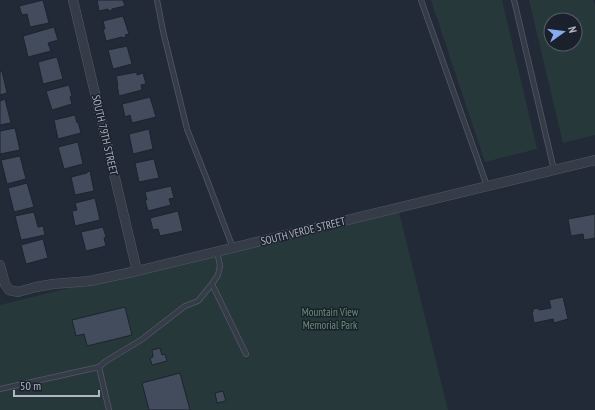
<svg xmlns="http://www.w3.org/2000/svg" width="595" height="410" font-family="'PT Sans Narrow',sans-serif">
  <rect width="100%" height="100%" fill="#222a37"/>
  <path fill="#27383a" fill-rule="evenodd" d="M431 0H502L537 149 485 162Z
    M529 0H593L595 7V135L563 143ZM551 20H575V44H551Z
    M398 208 448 410H0V305L137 271Z"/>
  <path fill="#434c5c" stroke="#1d232e" d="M43 0 49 23 30 27 27 14 22 15 19 6Z
    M97 0H123L125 6 112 9V10L108 11V9L99 11Z
    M123 16 129 34 125 35 126 37 123 38 122 37 106 41 103 29H105L103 21Z
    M54 27 58 40 48 43 51 51 28 57 23 36Z
    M127 46 132 64 113 69 108 50Z
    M57 57 63 79 43 84 38 62Z
    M2 71 7 93 0 95V72Z
    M137 72V75L143 73 146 84 141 85 142 90 119 96 117 85H118L116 76Z
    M69 85 72 96 70 97 72 104 52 110 46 91Z
    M150 97 156 117 132 123 130 115 125 117 122 104Z
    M5 99 11 123 0 125V101Z
    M75 115 77 123 78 122 81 133 58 139 54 120Z
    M15 128 20 150 0 154V131Z
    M149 129 153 149 133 154 129 134Z
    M78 142 83 164 64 169 58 147Z
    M20 156 26 179 7 184 1 160Z
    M154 159 159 178 139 182 135 163Z
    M90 171 94 191 75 195 71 177 87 173V172Z
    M27 183 34 207 14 212 8 188Z
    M171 186 174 198 169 199 171 205 148 211 145 200H147L145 192Z
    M95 198 100 220 75 226 72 211 77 210 75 203Z
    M178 211 183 231 160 236 158 229 153 230 150 218Z
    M34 212 38 227 43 226 45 235 21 240 15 216Z
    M595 214V238L584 240 583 234 571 236 568 219Z
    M103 227 106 237 104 238 106 246 86 251 81 232Z
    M43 239 48 258 26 264 21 245Z
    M563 297 568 319 554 323 553 319 534 323 532 312H533V309L538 308 539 310 551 308 549 300Z
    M125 307 132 335 87 346 84 334 76 336 72 320Z
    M160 348 162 355 165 354 167 361 152 365 150 358 153 357 152 350Z
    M180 373 190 410H149L142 383Z
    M223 391 226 401 217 403 215 393Z"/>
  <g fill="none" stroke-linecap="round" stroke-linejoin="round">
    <defs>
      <path id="service" d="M157 0 163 31 187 129 206 177 233 248
        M421 0 487 186
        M514 0 554 170
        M212 284 246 354
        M99 367 106 361 141 340 185 306 198 301 212 284 218 275 220 266 217 251
        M0 389 99 367 109 410"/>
      <path id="minor" d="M73 0 137 271
        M0 265 5 284 9 290 18 292 36 287 53 284 90 281 137 271 595 160"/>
    </defs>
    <use href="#service" stroke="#535965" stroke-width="6"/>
    <use href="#minor" stroke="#535965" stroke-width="10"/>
    <use href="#service" stroke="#353c48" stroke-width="4.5"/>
    <use href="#minor" stroke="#353c48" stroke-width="9"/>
  </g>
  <g text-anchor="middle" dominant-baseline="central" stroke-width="3" stroke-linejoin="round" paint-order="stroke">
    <g font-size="11" fill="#b0b6c4" stroke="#1b212c">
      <text transform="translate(105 135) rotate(77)">SOUTH 79TH STREET</text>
      <text transform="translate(303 231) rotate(-14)">SOUTH VERDE STREET</text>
    </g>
    <g font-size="11" fill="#699375" stroke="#1b212c">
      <text x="330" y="312">Mountain View<tspan x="330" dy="13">Memorial Park</tspan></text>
    </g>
  </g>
  <g transform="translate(563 32) rotate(76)"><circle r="19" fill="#1b212c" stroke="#575d69"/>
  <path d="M0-3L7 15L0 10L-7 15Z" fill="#88aaf1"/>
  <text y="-6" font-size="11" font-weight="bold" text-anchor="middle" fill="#b0b6c4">N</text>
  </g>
  <path d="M14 390v6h85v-6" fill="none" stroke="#b0b6c4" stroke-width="2"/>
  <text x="20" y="390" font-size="12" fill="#b0b6c4" stroke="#1b212c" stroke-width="3" paint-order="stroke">50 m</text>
</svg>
